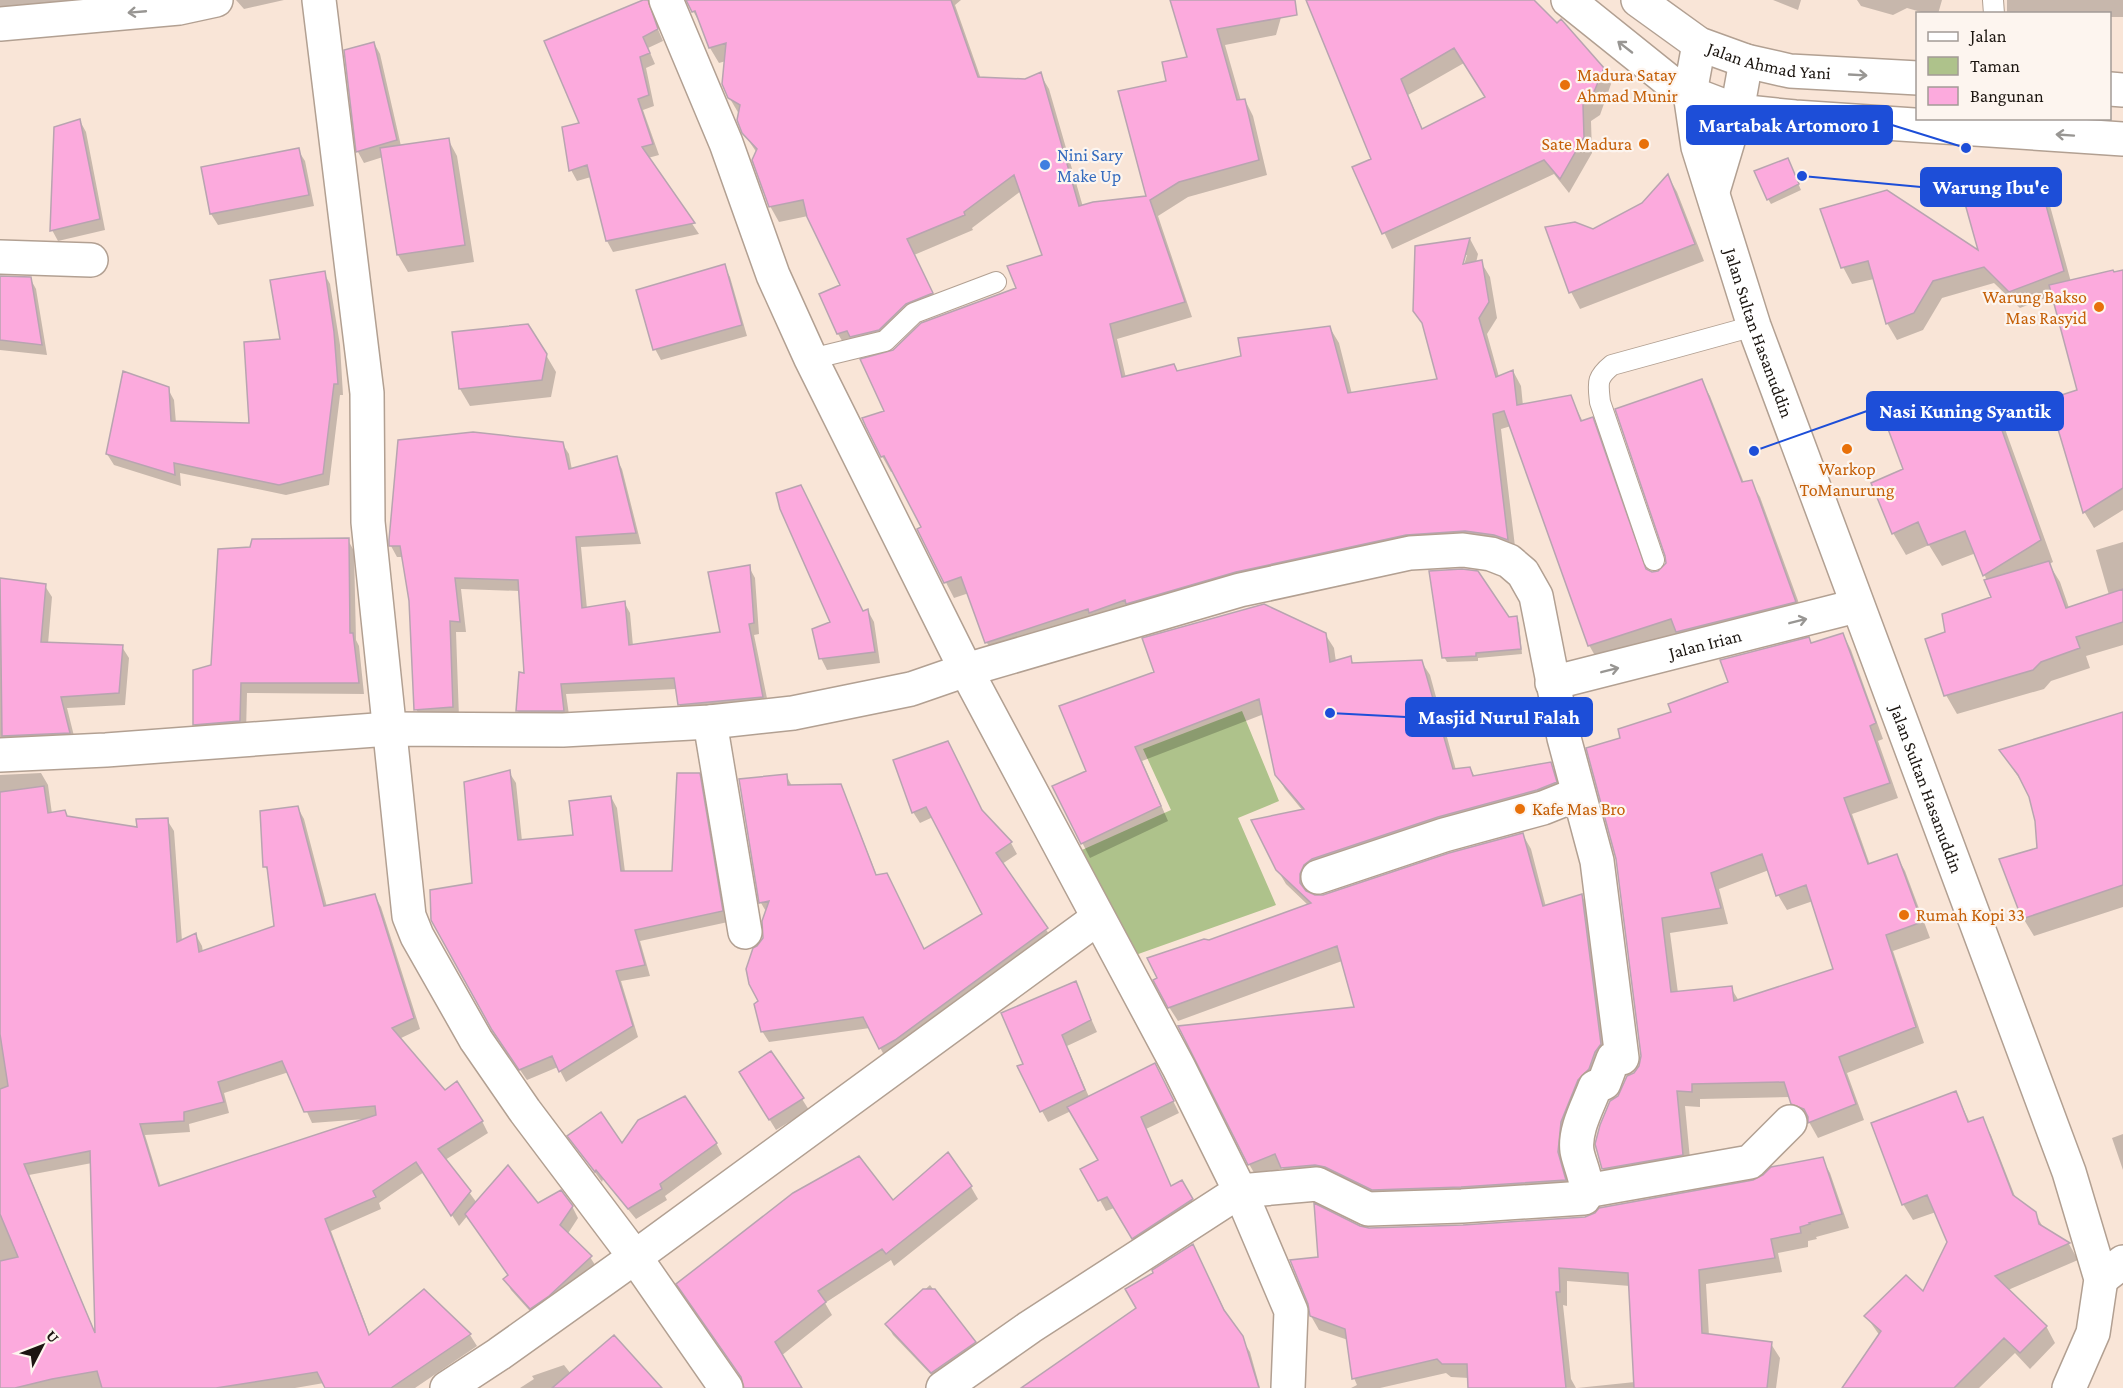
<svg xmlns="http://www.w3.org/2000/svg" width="2123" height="1388" font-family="'Crimson Pro',serif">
  <rect width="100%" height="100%" fill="#f9e5d7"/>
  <path fill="#aec28b" d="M1242 711 1279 801 1238 818 1276 905 1127 958 1073 854 1171 810 1143 749Z"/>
  <path fill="#0003" fill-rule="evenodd" d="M0 0H206L0 19Z
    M236 0H284L244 9Z
    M647 0 653 11 654 20 663 41 648 48 655 64 646 68 654 106 643 110 659 155 648 158 699 234 613 252 607 241 591 177 577 181 571 170 581 124Z
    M687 0H961L955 5 981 79 1026 80 1040 74 1049 89 1083 207 1148 197 1168 82 1189 58 1171 0H1286L1276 35 1225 45 1241 101 1245 100 1253 116 1267 175 1188 197 1158 216 1192 317 1117 339 1126 378 1174 365 1178 372 1243 357 1330 328 1339 343 1352 394 1439 380 1425 328 1414 310 1470 239 1478 254 1476 263 1481 262 1490 277 1497 318 1487 334 1499 377 1513 371 1521 386 1523 406 1570 396 1583 422 1592 419 1601 434 1649 572 1659 573 1667 563 1701 381 1710 396 1744 483 1751 482 1760 497 1804 617 1598 661 1589 645 1511 426 1501 429 1516 555 1475 546 995 658 987 643 969 593 954 598 919 530 923 528 894 471 891 472 882 456 894 351 1018 289 1044 256 1021 191 972 228 973 230 914 255 940 309 847 349 838 334 842 286 808 216 779 222 770 206 757 153 743 132 739 114 729 97 726 61 719 63 710 48 702 27ZM1464 255H1467L1462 272Z
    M1308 0H1532L1602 69 1611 84 1600 115 1591 121 1592 153 1569 193 1554 174 1392 249 1354 168 1373 160ZM1464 63 1487 98 1423 130 1408 95Z
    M1773 0H1801L1798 10Z
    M1857 0H1942L1938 14H1928L1907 8 1893 15 1861 6Z
    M2007 0H2123V17H2110V14H2007Z
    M374 43 380 54 401 146 448 139 457 156 474 262 408 272 398 255 383 157 364 163 358 152 346 51Z
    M80 121 86 132 105 230 58 241 52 230Z
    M298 150 305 161 314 206 218 225 211 214Z
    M1790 165 1801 190 1771 204 1768 199Z
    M1668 176 1677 192 1704 261 1580 309 1571 292 1593 231 1643 204Z
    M2037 178 2047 195 2071 282 2123 272V510L2094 528 2085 513 2051 400 2079 391 2053 295 2020 308 1994 283 1942 298 1923 330 1897 340 1887 323 1874 279 1852 284 1843 267 1822 210 1981 253Z
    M724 266 730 277 747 336 661 360 655 349Z
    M324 273 330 284 340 345 343 395H340L329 485 286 495 180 473 181 486 114 465 107 454 168 389 174 400 176 423 251 425 281 341Z
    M0 277 30 278 36 289 47 355 0 350Z
    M454 333 546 355 556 372 551 397 470 406 460 389Z
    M1992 407 2005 429 2053 562 2049 564 2060 582 2069 608 2109 595 2096 550 2123 542V645L2086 656 2090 668 2051 681 2044 689 1957 714 1946 695V633L1993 598 1987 581 1976 553 1942 566 1929 545 1906 555 1893 533 1905 470 1970 414Z
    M562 443 569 454 572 470 616 458 622 469 641 544 581 547 587 609 624 602 630 613 633 646 721 633 749 567 755 578 759 634 754 635 769 708 686 716 679 704 677 689 566 694 570 722H524L518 711 526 675 520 591 461 589 466 632H456L459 718 422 720 416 709 411 601 403 557H397L391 546Z
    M348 540 354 551 356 640 359 646 364 694 247 693 246 732 201 735 194 724Z
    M0 580 45 586 52 597 48 644 122 647 129 658 125 705 67 708 76 744 0 749Z
    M868 611 874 622 880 663 827 670 821 658 863 613Z
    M1516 618 1519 623 1522 654 1478 658V661L1447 662 1444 657 1508 619Z
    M1325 634 1334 648 1336 662 1350 658 1354 664 1421 661 1430 675 1456 770 1470 768 1475 777 1550 764 1559 778 1563 797 1307 889V894L1315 897 1324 896 1523 835 1531 849 1546 907 1582 896 1590 910 1609 1059 1573 1194 1381 1204 1291 1182 1283 1168 1257 1178 1249 1164 1356 1008 1342 961 1178 1021 1169 1007 1209 941 1308 905 1286 884 1277 869 1303 811 1285 789 1276 774 1264 714 1142 761 1168 821 1090 858 1054 787 1088 771Z
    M1843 634 1851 650 1883 739 1878 741 1898 798 1852 814 1870 865 1896 855 1905 871 1930 938 1893 951 1924 1043 1847 1073 1864 1120 1818 1138 1809 1122 1802 1119 1791 1097 1700 1099V1107L1685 1106 1691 1170 1612 1184 1603 1169 1619 1097 1640 1066 1642 1056 1622 739 1730 683 1812 645ZM1769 870 1778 895 1787 910 1813 901 1835 970 1739 1001 1731 988 1678 993 1670 933 1728 924 1719 889Z
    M2123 714V907L2034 936 2023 918 2038 849 2037 821 2027 790 2001 751Z
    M894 761 983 813 1011 843 1017 854 1002 864 1053 940 886 1059 870 1028 769 1042 762 1031 760 1001 767 913 761 903 786 775 792 786H840L846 797 877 876 925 951 984 915 933 817 920 823 913 812Z
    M509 772 516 783 522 841 575 836 611 797 617 808 625 872H673L699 775 705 786 728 922 640 941 650 976 621 981 638 1037 566 1082 558 1067 527 1080 500 1041 473 884Z
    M41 773 48 785 52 814 65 812 68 818 138 829 167 820 174 831 182 941 196 935 202 946 203 952 276 927 269 873 265 866 298 808 304 819 327 907 375 896 381 907 420 1029 399 1039 445 1092 482 1121 488 1133 445 1160 477 1203 572 1206 578 1218 567 1235 590 1257 597 1268 537 1319 511 1290 505 1279 509 1276 468 1215 459 1226 424 1172 379 1203 381 1209 331 1231 370 1336 424 1291 470 1335 477 1346 415 1388H326L324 1383 295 1388H0V775ZM289 1072 312 1123 365 1119 161 1187 145 1135 190 1132 189 1124 229 1113 224 1093ZM92 1163 96 1335 29 1175Z
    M1075 983 1097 1032 1067 1046 1089 1097 1161 1076 1179 1113 1146 1129 1171 1187 1182 1182 1198 1211 1140 1249 1114 1208 1106 1211 1083 1169 1100 1161 1071 1111 1048 1122 1042 1111 1025 1065Z
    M741 1073 802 1099 809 1110 776 1130Z
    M1956 1093 1970 1123 1982 1119 1991 1135 2016 1199 2035 1213 2044 1229 2069 1244 2078 1260 2008 1290 2046 1326 2055 1343 2030 1369 2015 1353 1979 1388H1843L1880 1336 1866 1316 1924 1294 1949 1242 1936 1212 1913 1220 1903 1204Z
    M2123 1134V1170L2112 1138Z
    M569 1136 622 1146 716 1143 722 1154 665 1196 667 1200 636 1219 603 1179 602 1182Z
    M1822 1159 1830 1173 1849 1228 1816 1237 1817 1239 1808 1241V1247L1778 1253 1782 1272 1706 1284 1709 1336 1771 1344 1780 1358 1776 1388H1577L1635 1382 1630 1286 1567 1281V1306L1563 1305 1571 1379 1576 1388H1470L1469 1378 1451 1377 1446 1373 1380 1388H1351L1357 1385 1354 1378 1348 1340 1319 1330 1311 1316 1319 1258 1359 1227 1368 1229 1463 1226 1586 1218 1754 1182Z
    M971 1187 978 1199 894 1266 891 1260 825 1303 832 1315 781 1356 800 1388H748L678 1284 893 1203Z
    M1200 1260 1228 1317 1250 1352 1260 1388H1022L1138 1309Z
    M930 1285 981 1354 939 1383 893 1335 887 1324Z
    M564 1365 571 1374 660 1388H520L534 1379 532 1376Z"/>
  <path fill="#fcaadd" stroke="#b8a4b0" stroke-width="1.5" fill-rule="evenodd" d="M643 0H648L658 29 643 37 650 53 640 57 649 95 638 99 653 144 642 147 695 223 606 241 587 165 569 171 562 127 579 123 544 41Z
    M686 0H951L978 77 1025 79 1041 72 1079 206 1093 202 1146 196 1118 91 1166 81 1162 62 1187 57 1170 0H1295L1297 15 1217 29 1237 100 1245 99 1259 160 1179 182 1150 200 1185 302 1110 324 1122 377 1174 364 1177 371 1241 356 1238 338 1330 326 1348 393 1437 379 1422 323 1413 311 1415 246 1470 238 1463 264 1482 260 1489 302 1479 318 1496 377 1513 370 1517 405 1571 395 1581 421 1593 417 1646 569 1652 572 1658 571 1666 563 1665 556 1615 409 1702 379 1742 482 1752 480 1796 602 1676 632 1671 619 1588 646 1504 411 1493 414 1508 540 1494 535 1465 531 1406 535 1236 572 1126 604 1125 600 1089 613 1088 609 985 643 961 577 944 583 917 529 921 527 884 456 881 457 866 427 862 418 884 411 860 359 893 350 921 323 1016 288 1007 266 1042 255 1014 175 964 212 965 215 907 239 933 293 906 304 879 330 850 337 847 331 837 334 819 294 840 285 807 217 803 200 769 207 752 160 757 149 742 133 737 120 740 105 728 98 722 84 726 43 709 48 695 11 692 12Z
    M1306 0H1534L1557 23 1561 19 1604 68 1591 99 1583 105 1584 137 1560 179 1544 160 1382 234 1352 167 1371 159ZM1454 48 1485 97 1422 129 1401 79Z
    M374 42 397 140 356 152 344 50Z
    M80 119 100 219 50 231 54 127Z
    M449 138 465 245 397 255 380 148Z
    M299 148 309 195 210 214 201 167Z
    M1788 158 1799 184 1767 200 1754 171Z
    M1668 174 1695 244 1569 293 1545 227 1575 222 1593 229 1642 203Z
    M2038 176 2064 271 2009 292 1984 267 1933 281 1914 313 1886 324 1868 261 1841 268 1820 209 1887 190 1978 250 1962 193Z
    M725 264 742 325 653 350 636 290Z
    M2113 270 2114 272 2123 270V488L2083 513 2049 399 2077 390 2049 285Z
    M325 271 334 332 338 384H334L323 474 279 485 174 463 175 475 106 454 123 371 169 387 171 421 249 423 244 342 280 339 270 280Z
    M0 276 31 277 42 345 0 340Z
    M528 324 547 354 542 380 459 389 452 332Z
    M1935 400 1970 412 1993 405 2041 540 1983 576 1965 531 1928 545 1918 522 1892 534 1871 483 1903 469 1888 429 1898 426 1894 414Z
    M473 432 563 442 569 469 617 456 636 533 576 537 582 608 625 601 629 645 720 632 708 572 750 565 754 623 749 624 763 697 678 705 674 678 561 684 564 711H516L519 672 524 673 518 580 455 578 460 622 450 621 453 707 414 710 409 601 400 546H389V540L398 440Z
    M801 485 863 611 868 609 875 652 819 659 812 629 830 622 780 509 776 493Z
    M349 538 350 633H353L359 683H241L240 721 193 725V670L211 665 218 549 250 547 252 539Z
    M2049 561 2066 608 2123 589V622L2076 637 2080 648 2041 662 2033 670 1944 696 1925 639 1945 632 1942 614 1991 597 1984 580Z
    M1462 569 1478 571 1509 617 1517 616 1521 649 1476 653V656L1442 658 1429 571Z
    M0 578 46 584 41 642 123 645 119 693 61 697 70 733 2 736Z
    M1264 604 1326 633 1330 662 1351 656 1352 663 1422 660 1453 769 1470 767 1473 776 1551 762 1557 782 1537 790 1438 817 1312 859 1304 865 1300 874V883L1306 891 1315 895H1323L1449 853 1523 833 1543 906 1582 894 1601 1044 1595 1052 1589 1069 1578 1080 1561 1122 1558 1152 1566 1180 1461 1187 1372 1190 1325 1167 1315 1165 1281 1168 1275 1154 1248 1165 1178 1026 1354 1007 1337 946 1168 1008 1153 980 1157 978 1147 958 1204 939 1209 940 1311 903 1276 870 1251 820 1304 809 1275 775 1259 699 1135 747 1161 806 1081 844 1052 786 1086 771 1059 706 1154 672 1142 638Z
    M1843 633 1876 723 1870 726 1890 783 1844 798 1868 864 1897 854 1922 922 1886 935 1916 1027 1839 1057 1856 1104 1808 1123V1117L1804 1109 1791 1104 1784 1082 1692 1084V1092L1677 1091 1683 1155 1602 1169 1595 1144 1600 1125 1610 1101 1618 1096 1627 1076 1634 1073 1639 1066 1641 1056 1616 859 1586 748 1620 738 1618 729 1671 712 1668 704 1728 682 1720 660 1809 637 1811 643ZM1762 854 1776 896 1806 885 1833 969 1734 1001 1732 986 1671 992 1662 918 1721 908 1711 873Z
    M2123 712V885L2022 919 1999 859 2037 848 2035 821 2029 797 2018 775 1999 750Z
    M948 741 982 810 1012 842 996 853 1048 928 895 1040 879 1049 863 1017 761 1032 754 1004 758 1001 749 984 746 969 753 948 757 946 763 938 762 921 769 901 759 903 739 779 787 774 788 785 841 784 876 875 887 873 924 949 982 914 926 807 912 813 893 760Z
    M510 770 518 840 573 835 569 801 611 796 621 871H672L677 773H700L723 911 635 930 645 965 616 971 633 1026 559 1072 552 1056 519 1070 492 1030 431 920 430 890 472 883 464 782Z
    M44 786 48 813 65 810 67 816 137 827 136 819 168 818 177 942 196 933 199 952 274 926 267 867H263L260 811 298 806 324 906 375 894 414 1018 392 1028 445 1090 457 1081 483 1121 438 1149 471 1191 451 1216 416 1162 373 1191 376 1197 325 1219 369 1335 424 1289 471 1334 391 1388H325L317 1372 216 1388H102L97 1371 52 1379 15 1388H0V1261L18 1257 0 1214V1089L8 1086 0 1034V792ZM282 1061 304 1112 375 1106 376 1115 159 1186 140 1124 184 1121V1112L224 1102 218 1082ZM90 1151 95 1333 24 1164Z
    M1076 981 1091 1020 1062 1035 1085 1090 1040 1112 1017 1066 1023 1064 1001 1013Z
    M771 1051 804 1098 769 1120 739 1072Z
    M1155 1063 1174 1101 1141 1117 1171 1186 1182 1180 1193 1199 1132 1239 1107 1197 1098 1201 1080 1169 1098 1160 1067 1107Z
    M1956 1091 1968 1122 1983 1117 2013 1195 2036 1212 2039 1224 2070 1243 1995 1276 2047 1326 2020 1353 2004 1338 1954 1388H1842L1881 1331 1864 1316 1906 1275 1923 1291 1947 1242 1927 1195 1902 1205 1871 1123Z
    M685 1096 717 1143 660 1184 662 1189 628 1209 596 1170 595 1172 567 1136 601 1112 622 1143 638 1120Z
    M948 1152 972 1186 886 1254 882 1249 818 1291 826 1302 775 1342 802 1388H744L741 1377 676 1284 793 1193 859 1156 893 1200Z
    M1823 1157 1842 1214 1809 1223 1810 1224 1800 1227 1801 1233 1771 1239 1775 1258 1699 1270 1702 1333 1772 1342 1767 1388H1634L1628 1273 1559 1268 1560 1292H1556L1566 1388H1468L1467 1364H1442L1437 1359 1352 1379 1345 1329 1310 1316 1308 1304 1290 1260 1318 1257 1314 1203 1360 1226 1369 1228 1463 1225 1585 1217 1595 1213 1599 1208 1753 1180 1763 1175 1771 1167Z
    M508 1165 538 1203 561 1190 573 1206 560 1225 592 1256 549 1296 530 1309 503 1279 508 1275 465 1214Z
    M1193 1244 1224 1310 1243 1336 1259 1388H1021L1136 1308 1125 1289 1153 1273 1152 1270Z
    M923 1289H935L976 1342 931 1373 885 1324Z
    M614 1335 662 1388H552Z"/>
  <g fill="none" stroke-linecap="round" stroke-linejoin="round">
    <defs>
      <path id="lane" d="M1993 0 1994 14
        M811 359 885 341 914 313 996 282
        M1654 560 1600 402C1598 383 1596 378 1612 365L1754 326"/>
      <g id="street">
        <path d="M319 0 367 393 368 522 409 916 417 936 476 1040 525 1111 635 1257 726 1388"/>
        <path d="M666 0 726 143 773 275 811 359 966 670 1179 1068 1240 1191 1291 1311 1288 1388"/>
        <path d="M0 257 91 260"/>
        <path id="s1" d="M1552 683 1856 606"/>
        <path d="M710 722 745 932"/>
        <path d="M0 755 106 750 389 729 563 730 710 722 793 713 911 689 966 670 1240 590 1410 553 1463 550 1491 554 1509 561 1523 573 1536 596 1564 738 1597 861 1622 1058 1613 1059 1604 1083 1595 1087C1588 1106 1574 1130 1577 1151 1579 1164 1591 1186 1584 1198L1462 1206 1368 1209 1317 1184 1240 1191 1030 1327 943 1388"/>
        <path d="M1318 877 1444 835 1543 808 1578 794"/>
        <path d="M1586 1191 1750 1162 1790 1122"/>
        <path d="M2101 1279 2123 1262"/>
        <path d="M447 1388 499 1354 635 1257 1098 918"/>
      </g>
      <g id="secondary">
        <path d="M1568 0 1669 81 1690 93 1737 111 1795 117 2123 139"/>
        <path id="s2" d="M1638 0 1699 44 1746 61 1790 71 1918 78"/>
        <path d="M0 24 179 8 216 0"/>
        <path id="s3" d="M1699 44 1690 93 1698 147 1754 326 2069 1172 2101 1279 2093 1333 2069 1388"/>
        <path d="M2110 89 2123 90"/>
        <path d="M1713 191 1737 111 1746 61"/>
      </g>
    </defs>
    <use href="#lane" stroke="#b2a092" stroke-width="22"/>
    <use href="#street" stroke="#b2a092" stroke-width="36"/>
    <use href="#secondary" stroke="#b2a092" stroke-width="36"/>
    <use href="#lane" stroke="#fff" stroke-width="20"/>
    <use href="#street" stroke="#fff" stroke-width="33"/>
    <use href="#secondary" stroke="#fff" stroke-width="33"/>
  </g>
  <defs><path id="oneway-shaft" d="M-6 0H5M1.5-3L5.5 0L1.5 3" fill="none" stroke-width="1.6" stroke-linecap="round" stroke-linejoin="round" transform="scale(1.5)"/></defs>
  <g stroke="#989693">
    <use href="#oneway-shaft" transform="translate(137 12) rotate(175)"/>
    <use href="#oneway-shaft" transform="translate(1625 47) rotate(-142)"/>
    <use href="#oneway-shaft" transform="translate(1858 75) rotate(3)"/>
    <use href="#oneway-shaft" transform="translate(2065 135) rotate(-176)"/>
    <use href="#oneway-shaft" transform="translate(1798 621) rotate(-14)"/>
    <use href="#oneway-shaft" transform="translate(1610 670) rotate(-14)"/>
  </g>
  <g fill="#e8710a" stroke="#fdf5ef" stroke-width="2">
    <circle cx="1565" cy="85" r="6"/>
    <circle cx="1644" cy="144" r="6"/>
    <circle cx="2099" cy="307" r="6"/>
    <circle cx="1847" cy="449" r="6"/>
    <circle cx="1520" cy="809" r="6"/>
    <circle cx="1904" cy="915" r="6"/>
  </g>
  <circle fill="#3f7fe0" stroke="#fdf5ef" stroke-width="2" cx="1045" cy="165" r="6"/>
  <g text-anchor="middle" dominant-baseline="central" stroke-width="4.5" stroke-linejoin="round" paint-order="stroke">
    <g font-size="18" fill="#1b1510" stroke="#fdf5ef">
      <text stroke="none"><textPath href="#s2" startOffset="148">Jalan Ahmad Yani</textPath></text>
      <text stroke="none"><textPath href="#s3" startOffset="300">Jalan Sultan Hasanuddin</textPath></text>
      <text stroke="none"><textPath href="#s1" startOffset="158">Jalan Irian</textPath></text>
      <text stroke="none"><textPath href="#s3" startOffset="786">Jalan Sultan Hasanuddin</textPath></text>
    </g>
    <g font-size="18" fill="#c56008" stroke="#fdf5ef" text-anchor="start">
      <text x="1577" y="75">Madura Satay<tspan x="1577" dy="21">Ahmad Munir</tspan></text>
      <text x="1632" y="144" text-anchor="end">Sate Madura</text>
      <text x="2087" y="297" text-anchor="end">Warung Bakso<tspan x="2087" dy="21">Mas Rasyid</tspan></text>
      <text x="1847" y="469" text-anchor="middle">Warkop<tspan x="1847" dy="21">ToManurung</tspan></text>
      <text x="1532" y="809">Kafe Mas Bro</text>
      <text x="1916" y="915">Rumah Kopi 33</text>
    </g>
    <g font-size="18" fill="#366cbe" stroke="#fdf5ef" text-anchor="start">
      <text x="1057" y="155">Nini Sary<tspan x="1057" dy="21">Make Up</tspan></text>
    </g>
  </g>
  <path fill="none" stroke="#1d4ed8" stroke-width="2" d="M1966 148L1892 125M1802 176L1921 187M1754 451L1867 411M1330 713L1406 717"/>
  <g fill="#1d4ed8" stroke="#fdf5ef" stroke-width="2">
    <circle cx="1966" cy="148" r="6"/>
    <circle cx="1802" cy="176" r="6"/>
    <circle cx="1754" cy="451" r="6"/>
    <circle cx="1330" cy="713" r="6"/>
  </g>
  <g fill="#1d4ed8" stroke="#1d4ed8" stroke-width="2">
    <rect x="1687" y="106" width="205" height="38" rx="6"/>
    <rect x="1921" y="168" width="140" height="38" rx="6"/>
    <rect x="1867" y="392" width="196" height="38" rx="6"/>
    <rect x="1406" y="698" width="186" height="38" rx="6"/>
  </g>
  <g font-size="20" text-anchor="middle" font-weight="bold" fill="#fff">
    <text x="1789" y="132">Martabak Artomoro 1</text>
    <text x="1991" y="194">Warung Ibu'e</text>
    <text x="1965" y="418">Nasi Kuning Syantik</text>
    <text x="1499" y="724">Masjid Nurul Falah</text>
  </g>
  <rect x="1916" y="12" width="195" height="108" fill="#fdf5ef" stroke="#a39b96" stroke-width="1.5"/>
  <rect x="1928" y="32" width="30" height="9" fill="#ffffff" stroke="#a39b96" stroke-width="1.5"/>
  <text x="1970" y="42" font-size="18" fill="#1b1510">Jalan</text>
  <rect x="1928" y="57" width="30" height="18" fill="#aec28b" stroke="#a39b96" stroke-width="1.5"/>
  <text x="1970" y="72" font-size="18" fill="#1b1510">Taman</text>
  <rect x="1928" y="87" width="30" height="18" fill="#fcaadd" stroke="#a39b96" stroke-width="1.5"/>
  <text x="1970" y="102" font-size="18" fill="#1b1510">Bangunan</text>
  <g transform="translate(42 1346) rotate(48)" stroke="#fdf5ef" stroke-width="4.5" paint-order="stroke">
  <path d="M0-4.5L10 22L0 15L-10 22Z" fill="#1b1510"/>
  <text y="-9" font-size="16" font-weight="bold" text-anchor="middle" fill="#1b1510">U</text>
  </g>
</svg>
